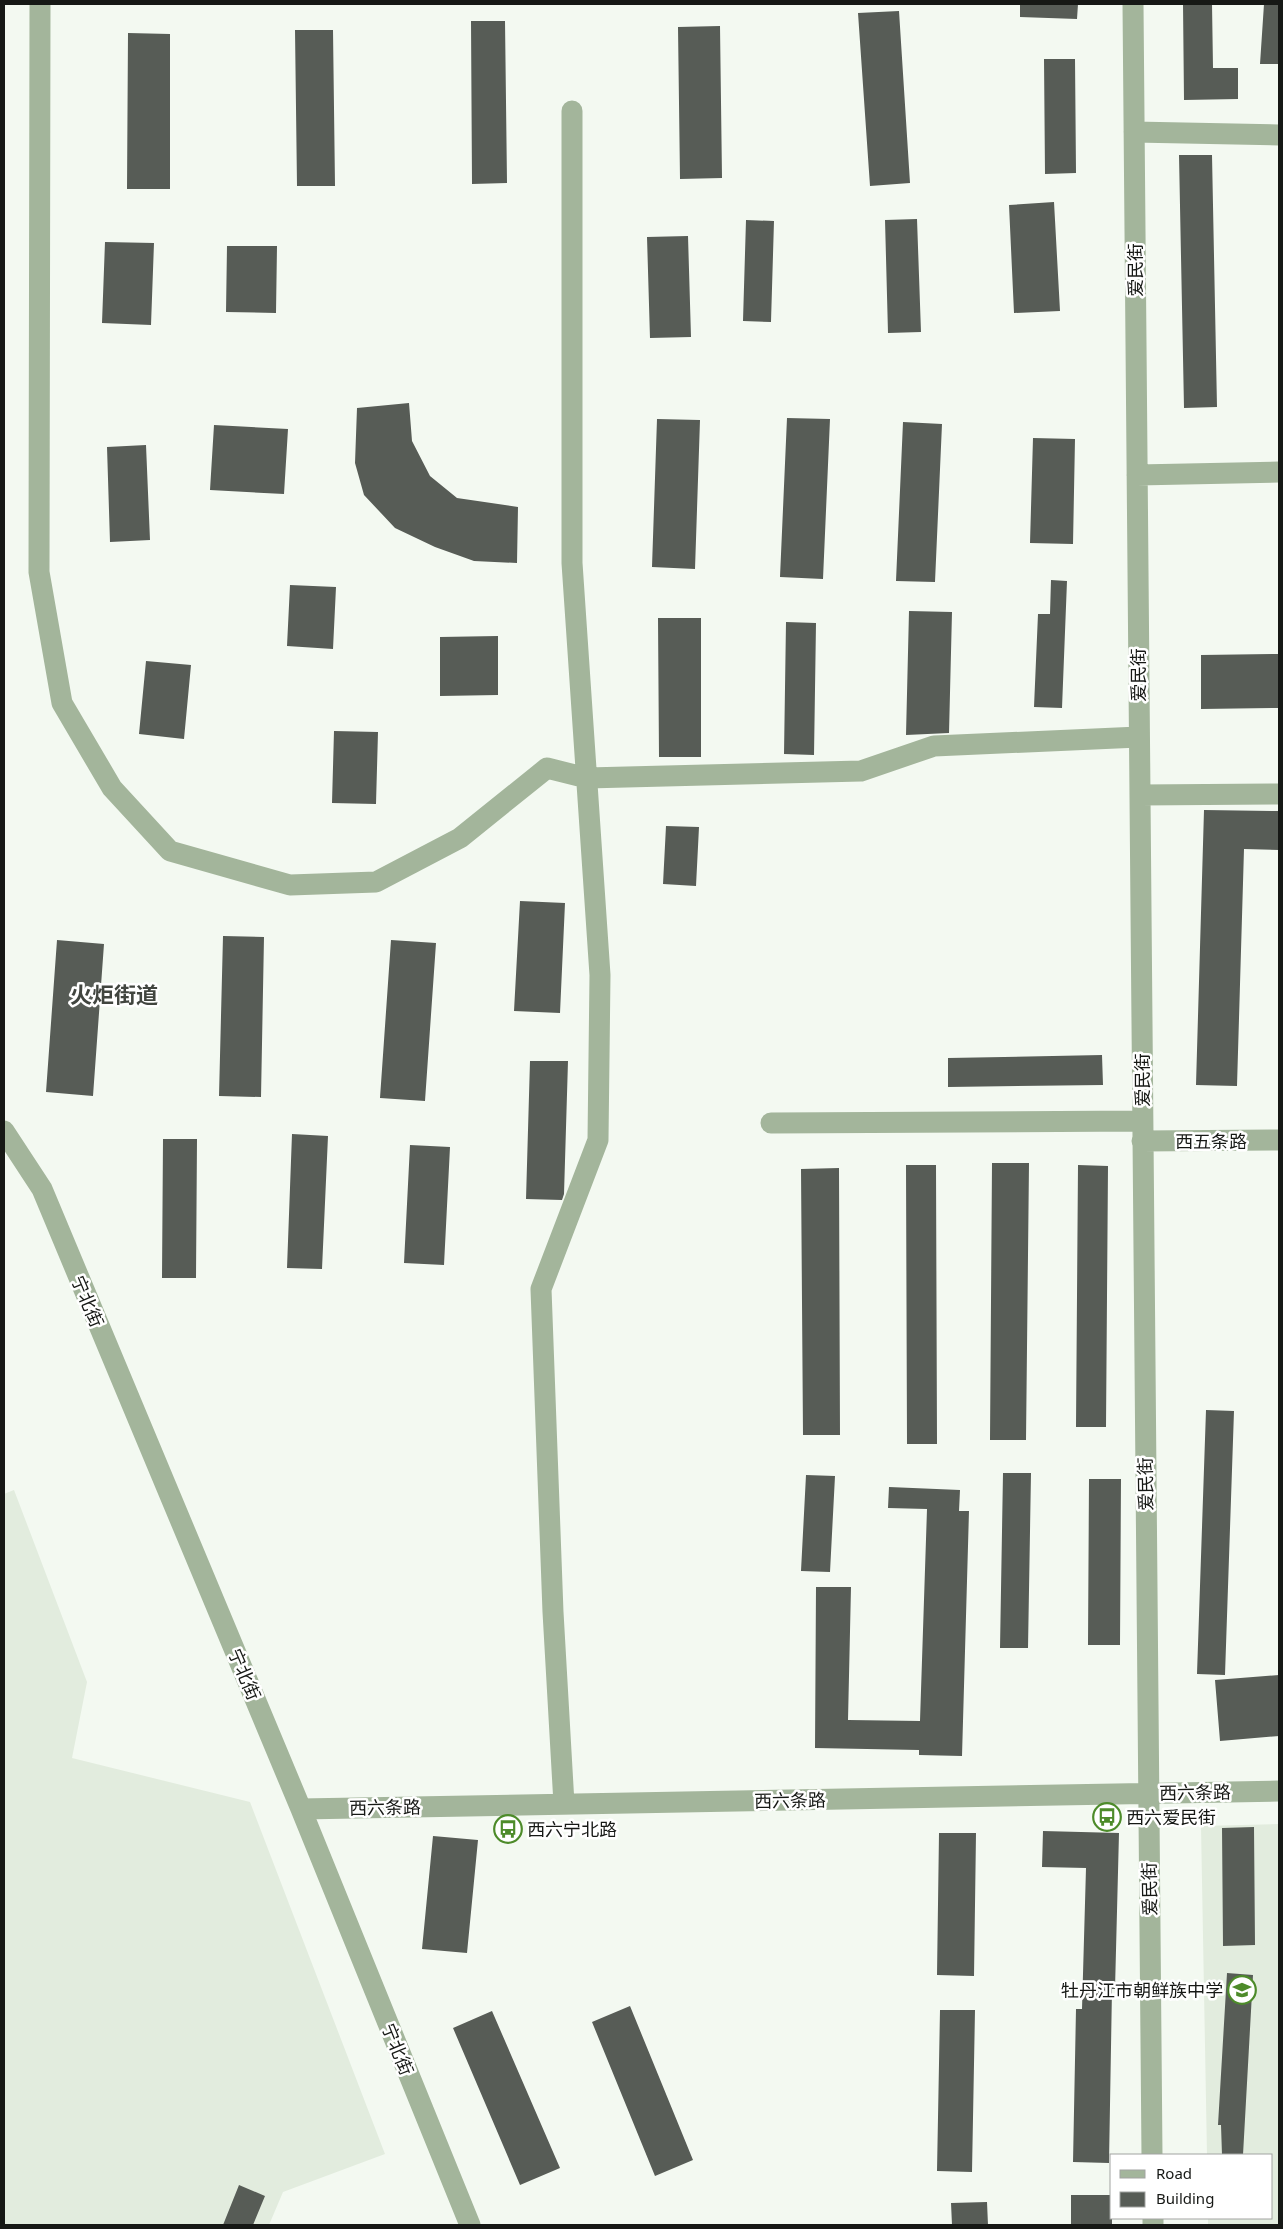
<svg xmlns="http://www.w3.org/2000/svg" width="1283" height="2229" font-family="'Noto Sans','Noto Sans SC',sans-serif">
  <rect width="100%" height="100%" fill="#f3f9f1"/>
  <path fill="#e2ecde" d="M14 1490 87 1682 72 1758 250 1802 385 2154 283 2192 269 2225H4V1494Z
    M1279 1824V2225H1208V2218H1272V2155H1207L1201 1826Z"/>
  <path fill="#575c56" d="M1020 4H1078L1077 19 1020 17Z
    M1183 4H1212L1213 68H1238V99L1184 100Z
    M1264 4H1279V64H1260Z
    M899 11 910 183 870 186 858 13Z
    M471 21H505L507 183 472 184Z
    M720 26 722 178 680 179 678 27Z
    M295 30H333L335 186H297Z
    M128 33 170 34V189H127Z
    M1044 59H1075L1076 173 1045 174Z
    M1179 155H1212L1217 407 1184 408Z
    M1054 202 1060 311 1014 313 1009 205Z
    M917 219 921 332 888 333 885 220Z
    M746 220 774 221 771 322 743 321Z
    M688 236 691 337 650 338 647 237Z
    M105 242 154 243 151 325 102 323Z
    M227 246H277L276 313 226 312Z
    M409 403 412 441 430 476 457 498 518 507 517 563 474 561 435 547 395 528 364 495 355 463 357 408Z
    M787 418 830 419 823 579 780 577Z
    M657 419 700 420 695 569 652 567Z
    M903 422 942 424 935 582 896 581Z
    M214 425 288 429 284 494 210 490Z
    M1033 438 1075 439 1073 544 1030 543Z
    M146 445 150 540 110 542 107 447Z
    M1051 580 1067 581 1062 708 1034 707 1038 614H1050Z
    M290 585 336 587 333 649 287 646Z
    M909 611 952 612 949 733 906 735Z
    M658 618H701V757H659Z
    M786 622 816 623 814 755 784 754Z
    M498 636V695L440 696V637Z
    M1279 654V708L1201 709V655Z
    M146 661 191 665 184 739 139 734Z
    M334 731 378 732 376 804 332 803Z
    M1204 810 1279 811V850L1244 849 1237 1086 1196 1085Z
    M666 826 699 827 696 886 663 884Z
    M520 901 565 903 560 1013 514 1011Z
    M223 936 264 937 261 1097 219 1096Z
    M57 940 104 944 93 1096 46 1092Z
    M391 940 436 943 425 1101 380 1098Z
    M1102 1055 1103 1085 948 1087V1058Z
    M530 1061H568L564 1194 562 1200 526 1199Z
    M292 1134 328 1136 322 1269 287 1268Z
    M163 1139H197L196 1278H162Z
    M410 1145 450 1147 444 1265 404 1263Z
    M992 1163H1029L1026 1440H990Z
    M906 1165H936L937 1444H907Z
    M1078 1165 1108 1166 1106 1427H1076Z
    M839 1168 840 1435H803L801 1169Z
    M1206 1410 1234 1411 1225 1675 1197 1674Z
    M1003 1473H1031L1028 1648H1000Z
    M806 1475 835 1476 830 1572 801 1571Z
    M1089 1479H1121L1120 1645H1088Z
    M889 1487 960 1490 959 1511H969L962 1756 919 1755V1750L815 1748 816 1587H851L848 1720 920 1721 927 1509 888 1508Z
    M1279 1675V1736L1220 1741 1215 1680Z
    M1254 1827 1255 1945 1223 1946 1222 1828Z
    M1043 1831 1119 1833 1115 1989H1112L1109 2163 1073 2162 1076 2009H1082L1086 1868 1042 1867Z
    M939 1833H976L974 1976 937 1975Z
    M433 1836 478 1840 467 1953 422 1949Z
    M1227 1973 1253 1975 1243 2155H1222L1221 2125H1218Z
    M630 2006 693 2160 655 2176 592 2022Z
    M940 2010H975L972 2172 937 2171Z
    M492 2011 560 2168 520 2185 453 2028Z
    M239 2185 265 2196 253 2225H223Z
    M1071 2195H1112V2225H1071Z
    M987 2202 988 2225H952L951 2203Z"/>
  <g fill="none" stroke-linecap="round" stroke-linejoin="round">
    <path stroke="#a3b59b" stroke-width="21" d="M40 4 39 572 62 703 112 788 170 851 290 885 376 882 460 838 547 768 587 778 861 771 934 746 1139 737
      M1133 4 1152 2155
      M1134 132 1279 135
      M1137 475 1279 472
      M1140 795 1279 794
      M771 1123 1142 1121
      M4 1131 42 1189 301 1809 470 2225
      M1142 1141 1279 1140
      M564 1804 553 1612 541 1289 598 1140 600 975 572 563V111
      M301 1809 1279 1791
      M1153 2218V2225"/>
  </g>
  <defs>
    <symbol id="bus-ring" viewBox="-11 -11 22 22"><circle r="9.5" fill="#fff" stroke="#4d8b2a" stroke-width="1.5"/><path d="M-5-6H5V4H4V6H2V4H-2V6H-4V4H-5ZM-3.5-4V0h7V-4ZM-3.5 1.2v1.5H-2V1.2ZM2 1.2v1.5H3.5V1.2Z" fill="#4d8b2a"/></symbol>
    <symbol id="school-ring" viewBox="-11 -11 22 22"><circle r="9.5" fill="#fff" stroke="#4d8b2a" stroke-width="1.5"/><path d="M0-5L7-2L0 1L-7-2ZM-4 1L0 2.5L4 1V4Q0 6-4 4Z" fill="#4d8b2a"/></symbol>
  </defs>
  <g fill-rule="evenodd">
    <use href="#bus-ring" x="1091" y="1801" width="32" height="32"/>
    <use href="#bus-ring" x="492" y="1813" width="32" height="32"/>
    <use href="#school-ring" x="1226" y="1974" width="32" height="32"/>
  </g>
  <g text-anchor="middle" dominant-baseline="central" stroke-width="5" stroke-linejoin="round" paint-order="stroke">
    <g font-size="18" fill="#161815" stroke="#fff">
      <text transform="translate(1135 270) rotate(-90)">爱民街</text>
      <text transform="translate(1138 675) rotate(-90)">爱民街</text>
      <text transform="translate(1142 1080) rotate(-90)">爱民街</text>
      <text x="1211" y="1141">西五条路</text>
      <text transform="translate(88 1301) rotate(67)">宁北街</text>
      <text transform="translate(1145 1484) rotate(-91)">爱民街</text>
      <text transform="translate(245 1674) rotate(67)">宁北街</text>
      <text transform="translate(1195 1792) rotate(-1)">西六条路</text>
      <text transform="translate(790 1800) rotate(-1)">西六条路</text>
      <text transform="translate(385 1807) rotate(-1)">西六条路</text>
      <text transform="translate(1149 1889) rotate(-91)">爱民街</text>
      <text transform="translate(398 2049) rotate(68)">宁北街</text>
    </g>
    <g font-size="18" fill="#161815" stroke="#fff" text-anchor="start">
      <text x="1126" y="1817">西六爱民街</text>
      <text x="527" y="1829">西六宁北路</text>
      <text x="1223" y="1990" text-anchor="end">牡丹江市朝鲜族中学</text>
    </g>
    <g font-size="22" font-weight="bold" fill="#41453f" stroke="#fff">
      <text x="114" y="994">火炬街道</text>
    </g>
  </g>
  <rect width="1283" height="2229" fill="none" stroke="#161815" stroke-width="10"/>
  <rect x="1110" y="2154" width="162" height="65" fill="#ffffff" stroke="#a2a3a1"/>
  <rect x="1120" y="2170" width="25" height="8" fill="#a3b59b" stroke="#a2a3a1"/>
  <text x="1156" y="2179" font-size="15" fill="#161815">Road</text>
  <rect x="1120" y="2192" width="25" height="15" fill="#575c56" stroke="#a2a3a1"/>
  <text x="1156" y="2204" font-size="15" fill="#161815">Building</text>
</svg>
